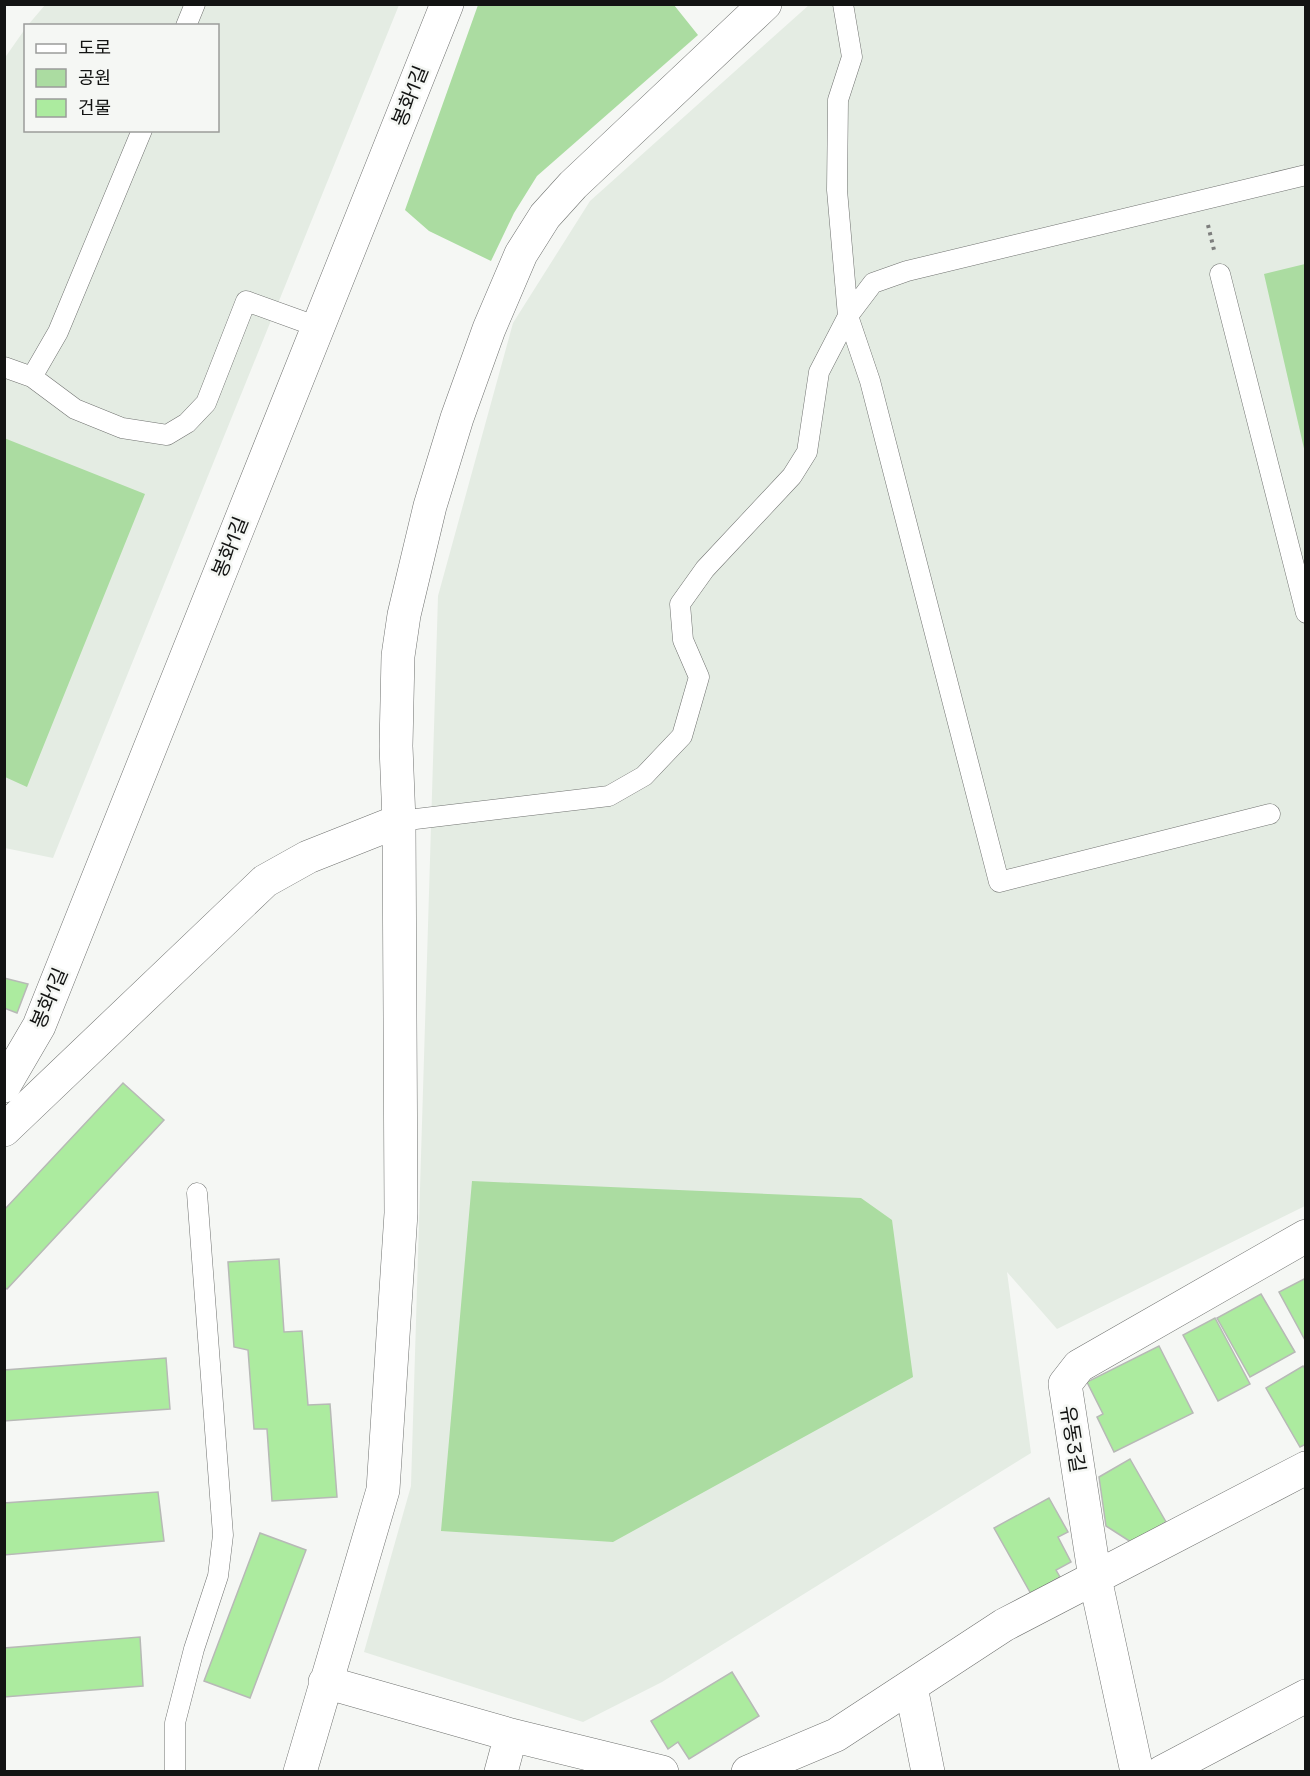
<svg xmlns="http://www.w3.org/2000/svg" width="1310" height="1776" font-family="'Space Grotesk','Noto Sans KR',sans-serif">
  <rect width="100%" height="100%" fill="#f5f7f4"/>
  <path fill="#e4ece3" d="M45 5H399L53 858 5 848 4 59 25 29 26 130H218V26L28 25Z
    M809 5H1305V1206L1057 1329 1007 1272 1031 1453 662 1682 583 1722 364 1652 411 1486 438 596 513 323 590 201Z"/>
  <path fill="#abdca1" d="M478 5H674L698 35 537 176 514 213 491 261 429 231 405 210Z
    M1305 264H1306L1305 453 1264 274Z
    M4 438 145 494 27 787 5 777Z
    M472 1181 861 1198 892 1220 913 1377 613 1542 441 1531Z"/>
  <path fill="#aceb9f" stroke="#b7b9b6" stroke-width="1.5" d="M4 978 28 984 17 1013 4 1008Z
    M123 1083 164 1120 7 1289 4 1287V1210Z
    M279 1259 284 1332 302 1331 308 1405 330 1404 337 1497 272 1501 267 1429H254L248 1350 234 1347 228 1262Z
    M1306 1278V1342L1279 1292Z
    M1261 1294 1295 1352 1250 1377 1217 1318Z
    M1215 1318 1250 1384 1218 1401 1183 1335Z
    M1159 1346 1193 1413 1114 1452 1097 1417 1103 1414 1087 1382Z
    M166 1358 170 1409 4 1421V1370Z
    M1303 1366 1306 1370V1444L1300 1447 1266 1388Z
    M1130 1459 1166 1522 1131 1542 1106 1526 1099 1477Z
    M158 1492 164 1541 4 1555V1503Z
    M1049 1498 1068 1532 1058 1537 1071 1562 1056 1570 1060 1577 1031 1594 994 1528Z
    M260 1533 306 1550 250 1698 204 1681Z
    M140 1637 143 1686 4 1697V1648Z
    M732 1672 759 1716 689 1759 678 1742 668 1749 651 1721Z"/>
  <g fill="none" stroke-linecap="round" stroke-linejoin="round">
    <defs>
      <path id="lane" d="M843 4 852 57 838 100 837 190 848 316 870 381 999 882 1270 814
        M186 26 195 4
        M1220 274 1306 613
        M4 367 32 377 75 409 122 428 167 435 187 423 206 403 246 301 318 327
        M32 377 58 332 142 130
        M399 821 609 796 644 776 682 736 699 677 683 640 680 604 705 569 792 476 807 452 819 372 848 316 873 283 907 271 1306 175
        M175 1772V1723L194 1649 218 1576 223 1535 197 1193"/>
      <path id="street" d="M4 1130 265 881 308 857 399 821
        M325 1682 511 1735 662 1772
        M911 1687 928 1772
        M300 1772 383 1490 401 1213 399 821 396 746 398 656 404 615 430 506 457 418 489 329 521 254 545 216 573 185 765 4
        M501 1772 511 1735
        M748 1772 836 1735 1004 1625 1306 1468
        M1137 1772 1095 1578 1065 1384 1079 1366 1306 1236
        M1162 1772 1306 1696"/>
      <path id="secondary" d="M4 1086 39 1026 447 4"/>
    </defs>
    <use href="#lane" stroke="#707270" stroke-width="21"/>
    <use href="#street" stroke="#707270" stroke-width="34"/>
    <use href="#secondary" stroke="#707270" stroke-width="34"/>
    <path stroke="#7d7e7d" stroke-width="4" stroke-dasharray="3 4.5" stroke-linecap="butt" d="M1208 225 1214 250"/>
    <use href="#lane" stroke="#fff" stroke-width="20"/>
    <use href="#street" stroke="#fff" stroke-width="33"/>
    <use href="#secondary" stroke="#fff" stroke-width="33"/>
  </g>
  <g text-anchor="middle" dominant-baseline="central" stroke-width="5" stroke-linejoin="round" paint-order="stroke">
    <g font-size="20" fill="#131413" stroke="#f5f7f4">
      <text transform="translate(410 96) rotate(-68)">봉화1길</text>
      <text transform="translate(230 547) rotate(-68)">봉화1길</text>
      <text transform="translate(49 998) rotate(-67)">봉화1길</text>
      <text transform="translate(1073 1439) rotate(81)">유동3길</text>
    </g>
  </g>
  <rect width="1310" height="1776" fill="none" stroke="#131413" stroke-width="12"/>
  <rect x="24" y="24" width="195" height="108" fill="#f5f7f4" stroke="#9b9c9a" stroke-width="1.5"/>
  <rect x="36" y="44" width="30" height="9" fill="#ffffff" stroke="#9b9c9a" stroke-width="1.5"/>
  <text x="78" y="54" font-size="18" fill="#131413">도로</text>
  <rect x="36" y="69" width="30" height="18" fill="#abdca1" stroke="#9b9c9a" stroke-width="1.5"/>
  <text x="78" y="84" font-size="18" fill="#131413">공원</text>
  <rect x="36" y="99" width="30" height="18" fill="#aceb9f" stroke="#9b9c9a" stroke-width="1.5"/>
  <text x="78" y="114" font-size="18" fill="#131413">건물</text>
</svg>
